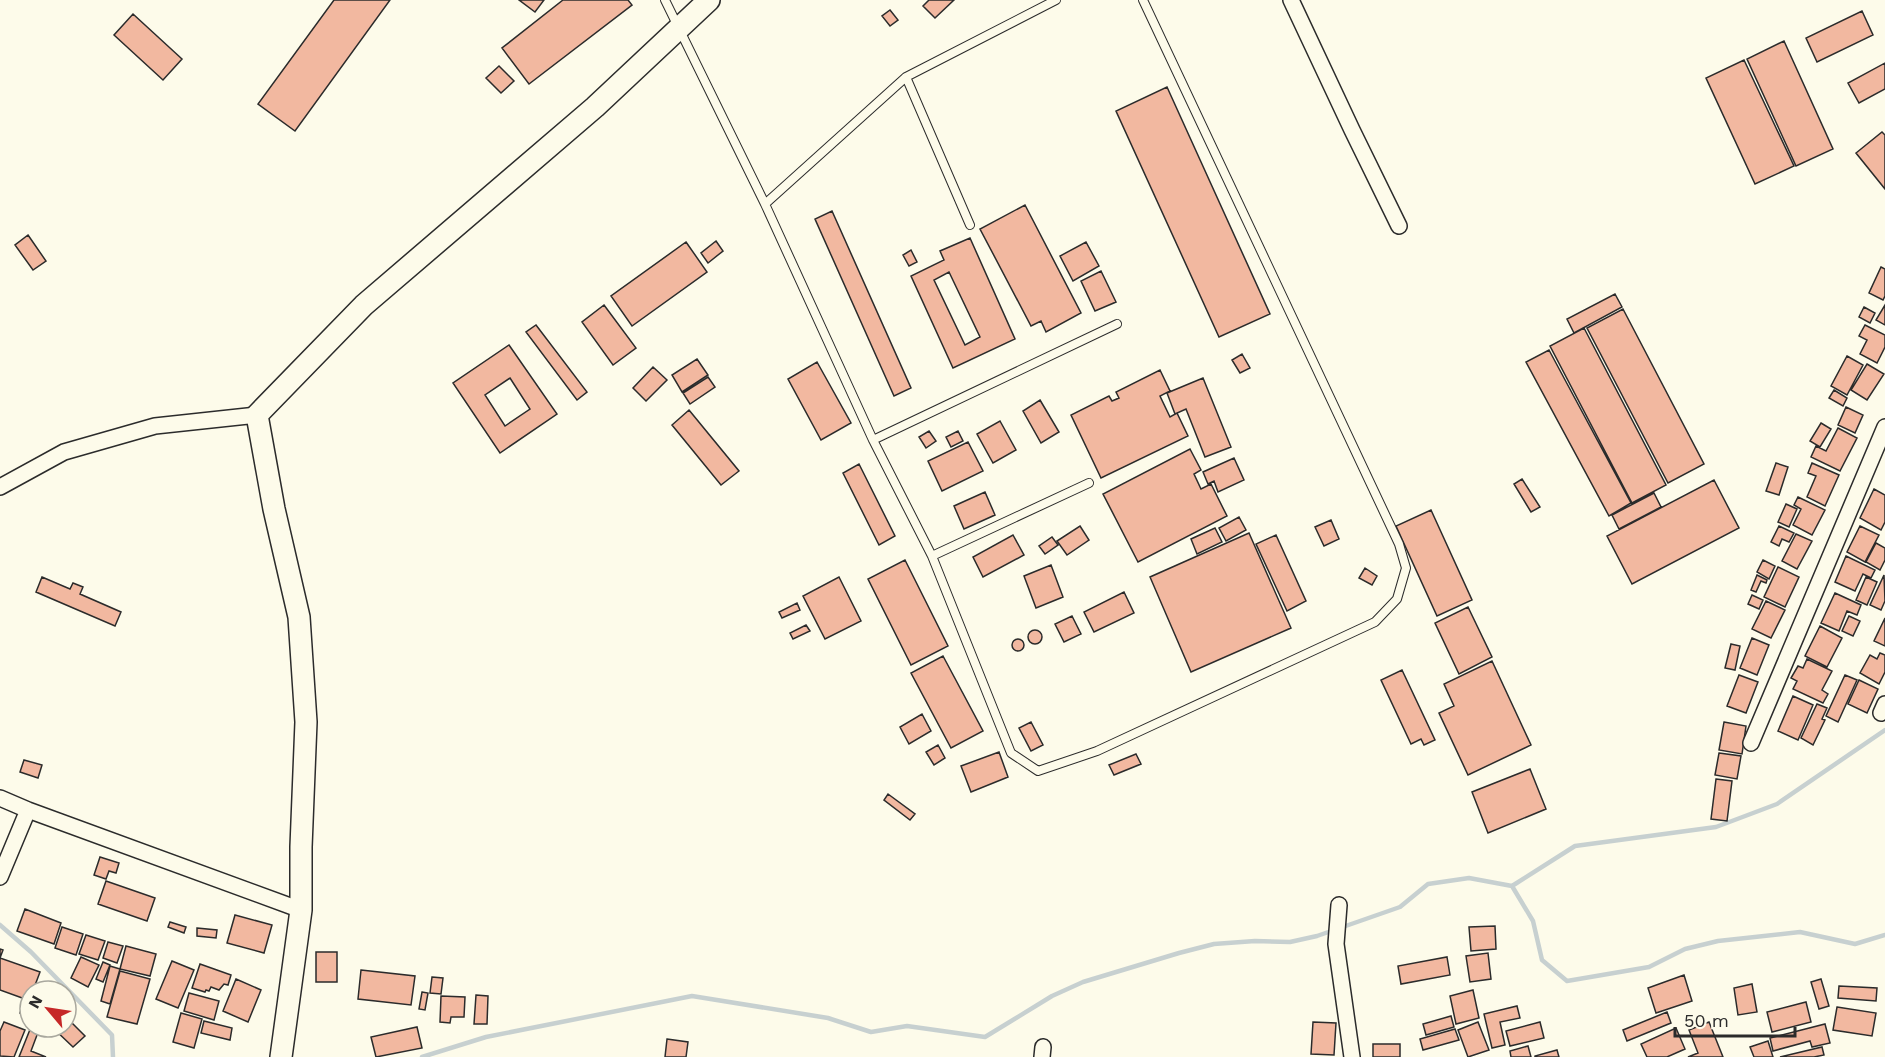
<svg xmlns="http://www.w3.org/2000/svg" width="1885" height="1057" font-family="'Work Sans',sans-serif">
  <rect width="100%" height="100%" fill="#fdfbea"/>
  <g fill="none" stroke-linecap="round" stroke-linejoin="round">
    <path stroke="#c7d0d0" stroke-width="4.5" d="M1512 886 1575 846 1716 827 1777 804 1885 730
      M0 925 31 952 112 1035 113 1057
      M422 1057 486 1037 692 996 828 1018 871 1032 907 1026 985 1037 1052 996 1083 982 1179 953 1214 944 1255 941 1290 942 1317 936 1400 907 1428 884 1469 878 1512 886 1533 921 1542 960 1567 981 1649 967 1685 949 1718 941 1800 932 1855 944 1885 935"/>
  </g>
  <path fill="#f2b8a0" stroke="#2b2b2b" stroke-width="1.5" fill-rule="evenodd" d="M334 0H390L295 131 258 104Z
    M519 0H544L535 12Z
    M563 0H628L632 5 529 84 502 48Z
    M929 0H954L935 18 923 6Z
    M890 10 898 20 890 26 882 16Z
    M1862 11 1873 35 1817 62 1806 38Z
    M133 14 182 59 163 80 114 35Z
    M1784 41 1833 149 1796 166 1747 59Z
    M1744 60 1794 166 1755 184 1706 78Z
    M1885 63V89L1859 103 1848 83Z
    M499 66 514 81 501 93 486 78Z
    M1167 87 1270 314 1219 337 1116 111Z
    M1882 132 1885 135V189L1856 153Z
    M1025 205 1081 313 1046 332 1041 321 1031 326 980 229Z
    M832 211 911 388 894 396 815 219Z
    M28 235 46 261 33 270 15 245Z
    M970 238 1015 339 953 368 911 276 944 260 940 251ZM949 272 980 337 965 345 934 280Z
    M716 241 723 251 708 263 701 253Z
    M686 242 707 272 632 326 611 296Z
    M1086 242 1099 266 1073 281 1060 256Z
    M911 250 917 262 909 266 903 255Z
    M1881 267 1885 269V296L1883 300 1869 293Z
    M1101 271 1116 302 1095 311 1081 281Z
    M1615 294 1622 307 1574 333 1567 319Z
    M604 305 636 348 613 365 582 322Z
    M1885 305V325L1876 320Z
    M1864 307 1875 313 1870 323 1859 317Z
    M1623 309 1704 464 1668 483 1587 328Z
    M536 325 587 392 577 400 526 332Z
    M1865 325 1885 335V347L1877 363 1860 354 1867 340 1859 336Z
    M1584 328 1666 485 1632 503 1550 346Z
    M509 345 557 414 500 453 453 383ZM510 378 530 409 505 426 485 395Z
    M1549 350 1631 503 1609 516 1526 362Z
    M1242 354 1250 368 1240 373 1232 360Z
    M1847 356 1863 365 1847 395 1831 386Z
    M697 359 708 375 682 392 672 375Z
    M817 362 851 423 821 440 788 379Z
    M1867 364 1884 374 1867 400 1851 390Z
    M653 367 667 380 646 401 633 388Z
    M1160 370 1170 391 1160 396 1170 417 1177 413 1188 436 1101 478 1071 415 1109 396 1112 401 1119 398 1116 392Z
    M708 377 715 387 690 404 683 393Z
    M1203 378 1231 447 1205 457 1186 409 1175 414 1167 393Z
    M1834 390 1847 398 1843 406 1829 398Z
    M1040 400 1059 432 1041 443 1023 411Z
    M1846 407 1863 415 1855 433 1838 425Z
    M689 410 739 471 721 485 672 425Z
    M1000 421 1016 450 993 463 977 434Z
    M1821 423 1831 429 1820 447 1810 441Z
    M1838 428 1857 438 1840 471 1811 457 1816 446 1826 451Z
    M929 431 936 441 926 448 919 437Z
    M958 431 963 441 951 447 946 437Z
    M968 442 983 471 942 491 928 461Z
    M1190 449 1201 470 1194 474 1201 489 1211 484 1227 516 1138 562 1103 494Z
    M1234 458 1244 480 1218 492 1214 481 1208 484 1203 472Z
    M1776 463 1788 467 1779 495 1766 491Z
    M1812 463 1839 475 1825 506 1807 497 1816 476 1808 473Z
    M859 464 895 536 879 545 843 473Z
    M1522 479 1540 507 1531 512 1514 484Z
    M1714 480 1739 528 1632 584 1607 536Z
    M1874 489 1885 495V522L1881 530 1860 518Z
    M985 492 995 515 964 529 954 506Z
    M1654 493 1661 507 1619 529 1612 515Z
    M1798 497 1825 510 1812 535 1793 525 1801 509 1794 505Z
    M1786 504 1797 509 1789 527 1778 522Z
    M1431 510 1472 600 1437 616 1396 526Z
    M1239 517 1246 530 1226 541 1219 528Z
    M1331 520 1339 539 1324 546 1315 527Z
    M1080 526 1089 540 1067 555 1057 541Z
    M1779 526 1794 533 1789 542 1782 539 1779 546 1771 542Z
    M1860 526 1879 535 1865 562 1847 552Z
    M1215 528 1222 542 1197 554 1191 539Z
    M1249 533 1291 628 1191 672 1150 577Z
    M1796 534 1812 541 1797 569 1782 561Z
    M1013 535 1024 555 983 577 973 557Z
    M1276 535 1306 601 1287 611 1256 544Z
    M1052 537 1058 545 1045 554 1039 546Z
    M1876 543 1885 548V560L1880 570 1866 562Z
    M1846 556 1875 570 1871 578 1863 574 1855 591 1835 582Z
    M905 560 948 646 911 665 868 579Z
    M1763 560 1775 566 1769 579 1757 572Z
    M1051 565 1063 597 1036 608 1024 576Z
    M1778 567 1799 577 1785 607 1764 597Z
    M1365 568 1377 576 1372 585 1359 578Z
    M1757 575 1767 580 1766 583 1761 581 1756 592 1751 590Z
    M1884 575 1885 601 1881 610 1870 605Z
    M42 577 70 589 73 583 83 587 80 594 121 612 115 626 36 592Z
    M839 577 861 621 825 639 803 596Z
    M1866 577 1877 582 1867 605 1856 600Z
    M1124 592 1134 613 1094 632 1084 612Z
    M1835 593 1861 605 1857 615 1847 611 1839 631 1821 623Z
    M1752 595 1763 600 1759 609 1748 604Z
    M1766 601 1785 610 1771 638 1752 629Z
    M797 603 800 610 782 618 779 612Z
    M1468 607 1492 657 1459 674 1435 623Z
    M1072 616 1081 634 1064 642 1055 624Z
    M1849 616 1860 621 1853 636 1842 631Z
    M1885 618V646L1874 641Z
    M806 625 810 631 793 639 790 633Z
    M1820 626 1842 638 1827 667 1805 656Z
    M1028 637a7 7 0 1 1 14 0a7 7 0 1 1-14 0Z
    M1752 638 1769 645 1757 675 1740 668Z
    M1012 645a6 6 0 1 1 12 0a6 6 0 1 1-12 0Z
    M1731 644 1740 646 1735 670 1725 668Z
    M1880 653 1885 655V672L1879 684 1860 673 1870 655 1877 659Z
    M943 656 983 731 951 748 911 673Z
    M1807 659 1832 671 1822 690 1828 694 1823 703 1793 689 1797 681 1791 678 1798 666 1803 668Z
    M1492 661 1531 745 1468 775 1439 713 1454 706 1444 684Z
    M1402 670 1435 740 1424 745 1421 739 1411 744 1381 680Z
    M1739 675 1758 682 1746 713 1727 706Z
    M1845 675 1857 680 1838 722 1826 716Z
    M1859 680 1878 689 1867 713 1848 704Z
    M1793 696 1813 705 1798 740 1778 731Z
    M1817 704 1827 708 1822 719 1825 720 1813 745 1801 738Z
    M922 714 931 731 909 744 900 727Z
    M1031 722 1043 745 1031 751 1019 728Z
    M1724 722 1746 726 1742 754 1719 750Z
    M938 745 945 758 934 765 926 752Z
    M999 752 1008 777 971 792 961 766Z
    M1719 753 1741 756 1737 779 1715 775Z
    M1136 754 1141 764 1114 775 1109 765Z
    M24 760 42 765 38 778 20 772Z
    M1530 769 1546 809 1488 833 1472 792Z
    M1716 779 1732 781 1727 821 1711 819Z
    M888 794 915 814 910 820 884 800Z
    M100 857 119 863 116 873 109 871 106 879 94 875Z
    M106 881 155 898 147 921 98 904Z
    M25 909 61 923 54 944 17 931Z
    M235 915 272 925 264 953 227 943Z
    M170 922 186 927 184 933 168 927Z
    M1495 926 1496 949 1471 951 1469 927Z
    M62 927 83 934 76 955 55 948Z
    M197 928 217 930 216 938 197 936Z
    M86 935 105 941 98 960 79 954Z
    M108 942 123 946 117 963 103 958Z
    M126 946 156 954 150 976 120 969Z
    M0 949 3 950 0 958 40 972 34 988 39 991H30V1017L20 1013 25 999 0 990Z
    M316 952H337V982H316Z
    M1488 953 1491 979 1470 982 1466 956Z
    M81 957 99 965 88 987 71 978Z
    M1447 957 1450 975 1401 984 1398 966Z
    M172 961 194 970 178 1008 156 999Z
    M103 962 110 965 103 982 96 979Z
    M200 964 231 975 228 985 224 984 219 990 211 987 209 991 206 990 205 992 192 988Z
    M110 966 120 969 110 1004 101 1001Z
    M361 970 415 976 411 1005 358 999Z
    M120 971 150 979 137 1024 107 1017Z
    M1684 975 1692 1001 1656 1013 1648 988Z
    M432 977 443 978 441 994 430 993Z
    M236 979 261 990 248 1022 223 1011Z
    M1821 979 1829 1006 1819 1009 1811 982Z
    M1752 984 1757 1012 1738 1015 1734 988Z
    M1839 986 1877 988 1876 1001 1838 998Z
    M1473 990 1479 1018 1456 1024 1450 996Z
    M422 992 428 993 425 1010 419 1009Z
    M189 993 219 1001 214 1020 184 1011Z
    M476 995 488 996 487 1024H474Z
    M441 996 465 997 464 1017H451L450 1023 440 1022Z
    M1806 1002 1811 1022 1772 1032 1767 1012Z
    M1517 1006 1520 1018 1500 1022 1505 1045 1492 1048 1484 1014Z
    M1837 1007 1876 1013 1872 1036 1833 1030Z
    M1667 1012 1671 1023 1627 1041 1623 1030Z
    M181 1013 202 1019 194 1048 173 1042Z
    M1451 1016 1454 1027 1426 1035 1423 1024Z
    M66 1017 85 1036 73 1047 52 1027H66Z
    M204 1021 232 1028 230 1040 201 1033Z
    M4 1022 25 1030 14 1057 0 1056V1031Z
    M1313 1022 1336 1023 1334 1055 1311 1054Z
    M1478 1022 1489 1050 1468 1057 1458 1030Z
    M1540 1022 1544 1038 1510 1046 1506 1031Z
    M1709 1022 1723 1057H1688L1698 1053 1689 1030Z
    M1825 1024 1830 1043 1812 1047 1810 1041 1773 1051 1770 1038Z
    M31 1027H40L31 1051 46 1057H19Z
    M417 1027 422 1048 376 1057 371 1037Z
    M1676 1028 1685 1049 1667 1057H1647L1641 1044Z
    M1455 1029 1459 1040 1423 1050 1420 1039Z
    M667 1039 688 1042 686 1057H665Z
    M1768 1041 1773 1057H1754L1750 1047Z
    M1373 1044H1400V1057H1373Z
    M1528 1046 1531 1057H1511L1510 1051Z
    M1822 1047 1824 1055 1814 1057H1780Z
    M1557 1050 1559 1057H1535V1056Z"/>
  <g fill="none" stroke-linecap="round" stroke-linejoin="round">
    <defs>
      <path id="lane" d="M665 0 765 204 873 440 932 556 1011 753 1038 771 1097 751 1375 622 1397 599 1406 568 1399 544 1143 0
        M906 77 970 225
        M765 204 906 77 1056 0
        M873 440 1117 324
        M932 556 1089 483"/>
      <path id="street" d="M1291 0 1352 130 1399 226
        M0 487 64 452 155 426 257 415
        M1881 713 1885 704
        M1751 743 1885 427
        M0 798 28 810
        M0 877 28 810 301 910
        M1339 905 1336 944 1352 1057
        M1042 1057 1043 1047"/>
      <path id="secondary" d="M281 1057 301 910V847L306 722 299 617 274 509 257 415 364 305 595 107 709 0"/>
    </defs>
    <use href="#lane" stroke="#2b2b2b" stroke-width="10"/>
    <use href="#street" stroke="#2b2b2b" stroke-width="18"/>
    <use href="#secondary" stroke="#2b2b2b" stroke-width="24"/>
    <use href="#lane" stroke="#fdfbea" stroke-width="8"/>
    <use href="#street" stroke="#fdfbea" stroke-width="15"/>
    <use href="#secondary" stroke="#fdfbea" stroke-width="21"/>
  </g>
  <g transform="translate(48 1009) rotate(299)"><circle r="28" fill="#fdfbea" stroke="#a9a89e" stroke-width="1.5"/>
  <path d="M0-4.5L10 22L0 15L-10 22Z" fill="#c62828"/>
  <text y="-9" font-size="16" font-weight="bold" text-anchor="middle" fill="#2b2b2b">N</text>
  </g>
  <path d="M1675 1027v9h120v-9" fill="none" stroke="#2b2b2b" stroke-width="3"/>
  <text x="1684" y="1027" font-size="18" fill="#2b2b2b" stroke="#fdfbea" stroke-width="4.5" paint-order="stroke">50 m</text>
</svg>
